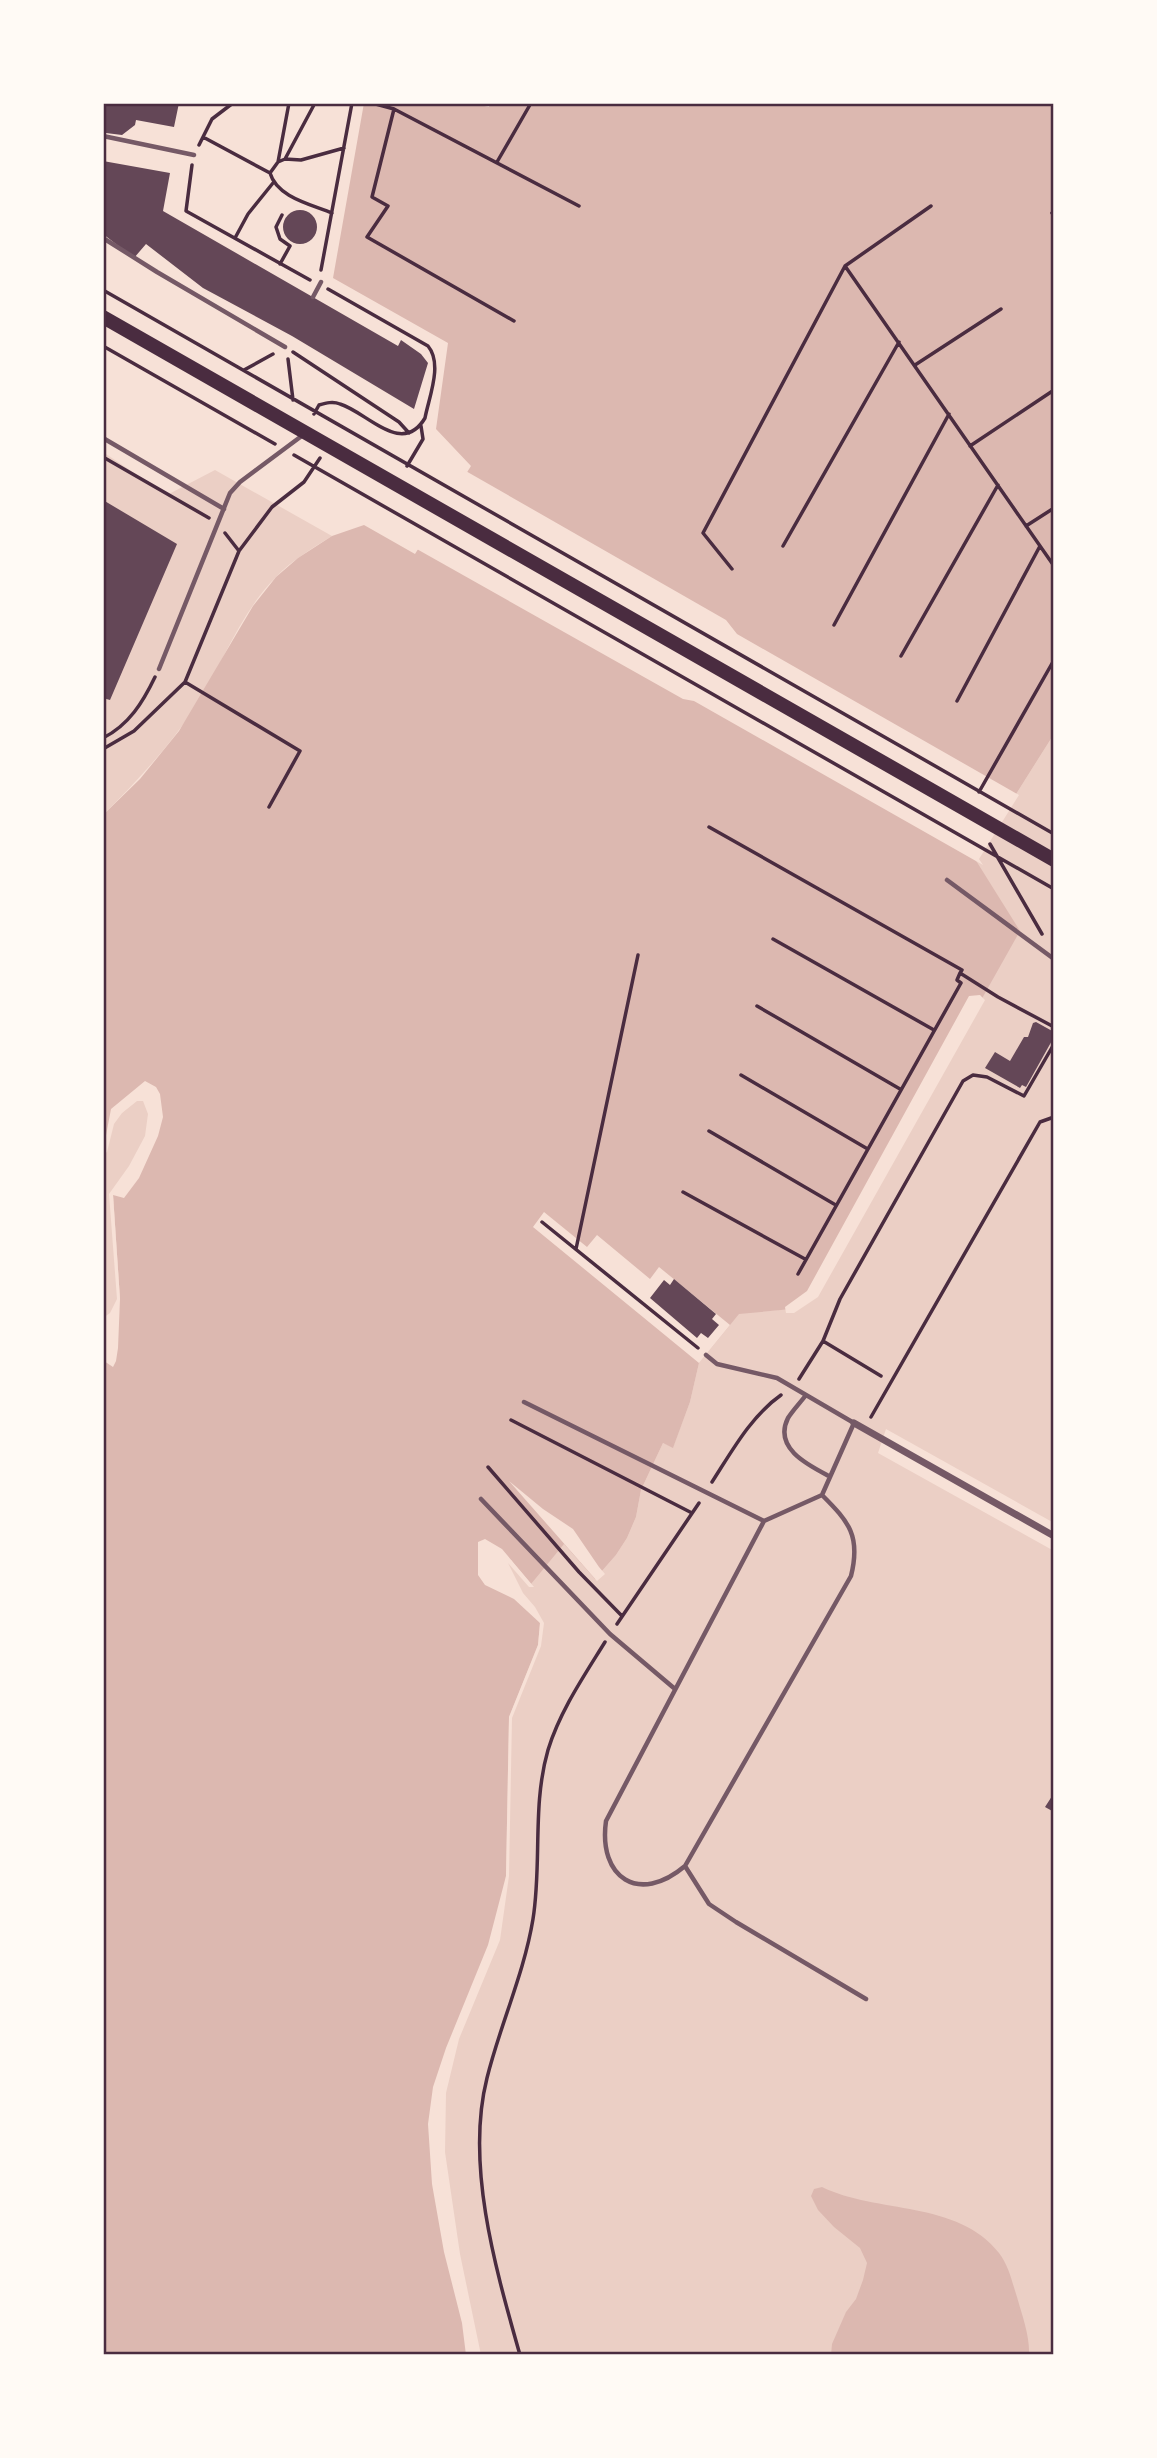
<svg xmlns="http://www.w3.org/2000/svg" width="1157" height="2458" font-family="Arial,sans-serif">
  <rect width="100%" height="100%" fill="#f7e1d7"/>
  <path fill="#ebcfc5" d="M103 452 167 495 215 470 332 536C313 548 292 560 276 577 239 614 222 666 194 709 168 748 136 782 103 815Z
    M1054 734V1523L886 1429 878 1453 1054 1551V2355H477L441 2152 442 2092 504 1564 564 1544 596 1578 616 1555 627 1538 636 1517 641 1490 663 1443 673 1447 690 1402 699 1363 739 1313 792 1309 975 859Z
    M140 1097 150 1106 148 1137 113 1194 120 1299 113 1315 103 1322V1151L111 1122Z"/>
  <path fill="#dcb8b0" d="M364 103H470L489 107 490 103H1054V734L975 859 1020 931 815 1295 792 1309 739 1314 699 1363 690 1402 673 1448 663 1443 641 1490 636 1517 627 1538 616 1555 595 1579 564 1544 531 1584 511 1560 504 1564 540 1623 538 1645 509 1717 506 1876 496 1940 456 2037 442 2092 441 2152 477 2355H103V1322L113 1315 120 1299 113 1194 148 1137 150 1106 140 1097C117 1113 110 1123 103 1151V815L140 779 179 731 253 606 276 577 298 558 332 536 364 525 415 554 471 466 436 429 448 343 333 278Z
    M822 2187C877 2214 958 2200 999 2253 1009 2266 1012 2282 1017 2297 1022 2315 1030 2336 1029 2355H831L832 2344 846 2312 856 2299 863 2280 867 2263 860 2248 834 2227 818 2210 811 2196 814 2189Z"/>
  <path fill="#f7e1d7" d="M464 470 726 620 737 634 1019 795 979 859 983 865 694 701 683 699 415 548Z
    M980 995 985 1000 818 1297 794 1313H786L785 1307 807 1291 969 996Z
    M145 1081 156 1087 160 1094 163 1117 158 1136 139 1178 124 1198 113 1195 120 1299 118 1348 116 1361 113 1367 104 1361 103 1342V1318L110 1313 117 1299 109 1194 129 1166 145 1136 148 1114 143 1101H137L122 1113 114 1124 107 1152 104 1154 103 1151 111 1109Z
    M544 1212 587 1247 597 1235 650 1279 659 1267 730 1325 699 1363 533 1227Z
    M509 1481 543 1509 573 1529 599 1567 605 1574 597 1581Z
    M485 1539 502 1549 534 1587H529L508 1563 523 1593 535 1607 544 1623 541 1646 512 1718 509 1876 500 1940 459 2039 446 2093 445 2152 460 2254 481 2355H466L462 2323 444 2252 432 2184 428 2124 433 2087 446 2048 488 1945 506 1876 509 1717 538 1645 540 1623 514 1599 485 1585 478 1575V1542Z"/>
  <path fill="#644757" d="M103 103H179L174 127 136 120 135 125 122 135 106 133 103 128Z
    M103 161 170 173 163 211 398 346 401 340 421 354 428 363 414 409 292 336 203 288 146 244 134 258 103 234Z
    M283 227a17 17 0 1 1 34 0a17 17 0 1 1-34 0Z
    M103 500 177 544 110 700 103 698Z
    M1036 1022 1054 1032V1037L1026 1087 1022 1085 1020 1088 985 1068 995 1052 1010 1061 1024 1037H1028L1033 1023Z
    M674 1279 716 1314 712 1319 719 1325 708 1338 701 1333 697 1338 650 1298 664 1280 670 1285Z
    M1054 1793V1812L1045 1807Z"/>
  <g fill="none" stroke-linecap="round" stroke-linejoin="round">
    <path stroke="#4a2c40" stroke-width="3.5" d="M372 103 394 109 372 197 388 206 367 237 514 321
      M394 109 579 206
      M203 137 212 119 233 103
      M199 145 203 137 270 173 278 162 285 159 315 103
      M285 159 301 160 344 148
      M278 162 289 103
      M497 162 531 103
      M192 165 186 211 310 280
      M270 173C277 197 310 204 332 213
      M1052 213 1054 215
      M235 238 248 214 273 183
      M280 264 290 246 280 239 276 227 282 215
      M845 266 1054 566
      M321 270 352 103
      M103 290 1054 834
      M103 346 275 444
      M293 352 399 422 409 433
      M288 359 293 400
      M915 365 1001 309
      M244 370 273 354
      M314 414 319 405C326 403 333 401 340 404 367 412 402 457 425 418 429 397 443 364 428 346L328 289
      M970 446 1054 390
      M294 455 1054 889
      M103 457 209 518
      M407 466 423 439 421 426
      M1026 526 1054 508
      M225 533 239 551
      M783 546 899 342
      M732 569 703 533 845 266 931 206
      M834 625 949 414
      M901 656 998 485
      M185 682 300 751 269 807
      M957 701 1040 546
      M103 738C129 725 143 702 155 677
      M103 749 134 731 185 682 239 551 272 507 304 482 320 458
      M979 792 1054 660
      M709 827 962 970 960 973 998 997 1054 1027
      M990 844 1042 934
      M773 939 934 1030
      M757 1006 900 1089
      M741 1075 866 1148
      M709 1131 834 1204
      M683 1192 805 1259
      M542 1222 698 1348
      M576 1249 638 955
      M798 1274 961 983 957 980 960 973
      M823 1341 881 1376
      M799 1379 823 1341 840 1299 963 1081 973 1075 987 1077 1024 1096 1054 1044
      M871 1417 1040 1122 1054 1117
      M511 1420 692 1513
      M488 1467 579 1572 622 1616
      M712 1482C732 1451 751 1416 781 1395
      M617 1624 699 1503
      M520 2355C496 2270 465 2165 487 2078 500 2025 524 1974 533 1919 542 1864 532 1805 548 1750 560 1711 584 1676 605 1642"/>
    <path stroke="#755966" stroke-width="4.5" d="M103 136 194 155
      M103 238 157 272 285 347
      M313 297 321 282
      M103 438 224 509
      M159 669 230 493 240 482 303 435
      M947 880 1054 959
      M706 1355 717 1364 777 1378 854 1423 822 1495 764 1521 606 1821C598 1878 639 1905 685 1866L851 1576C861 1536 849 1522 822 1495
      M806 1395C800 1403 793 1410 788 1418 773 1448 808 1465 829 1476
      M524 1402 764 1521
      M481 1499 610 1634 675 1689
      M685 1866 709 1904 736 1922 866 1999"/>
    <path stroke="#755966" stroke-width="7" d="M854 1423 1054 1536"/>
    <path stroke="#4a2c40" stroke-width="14" d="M103 317 1054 860"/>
  </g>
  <rect width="1157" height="2458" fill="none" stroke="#fffaf5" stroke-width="210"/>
  <rect x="105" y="105" width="947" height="2248" fill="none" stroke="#4a2c40" stroke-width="2.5"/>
</svg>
